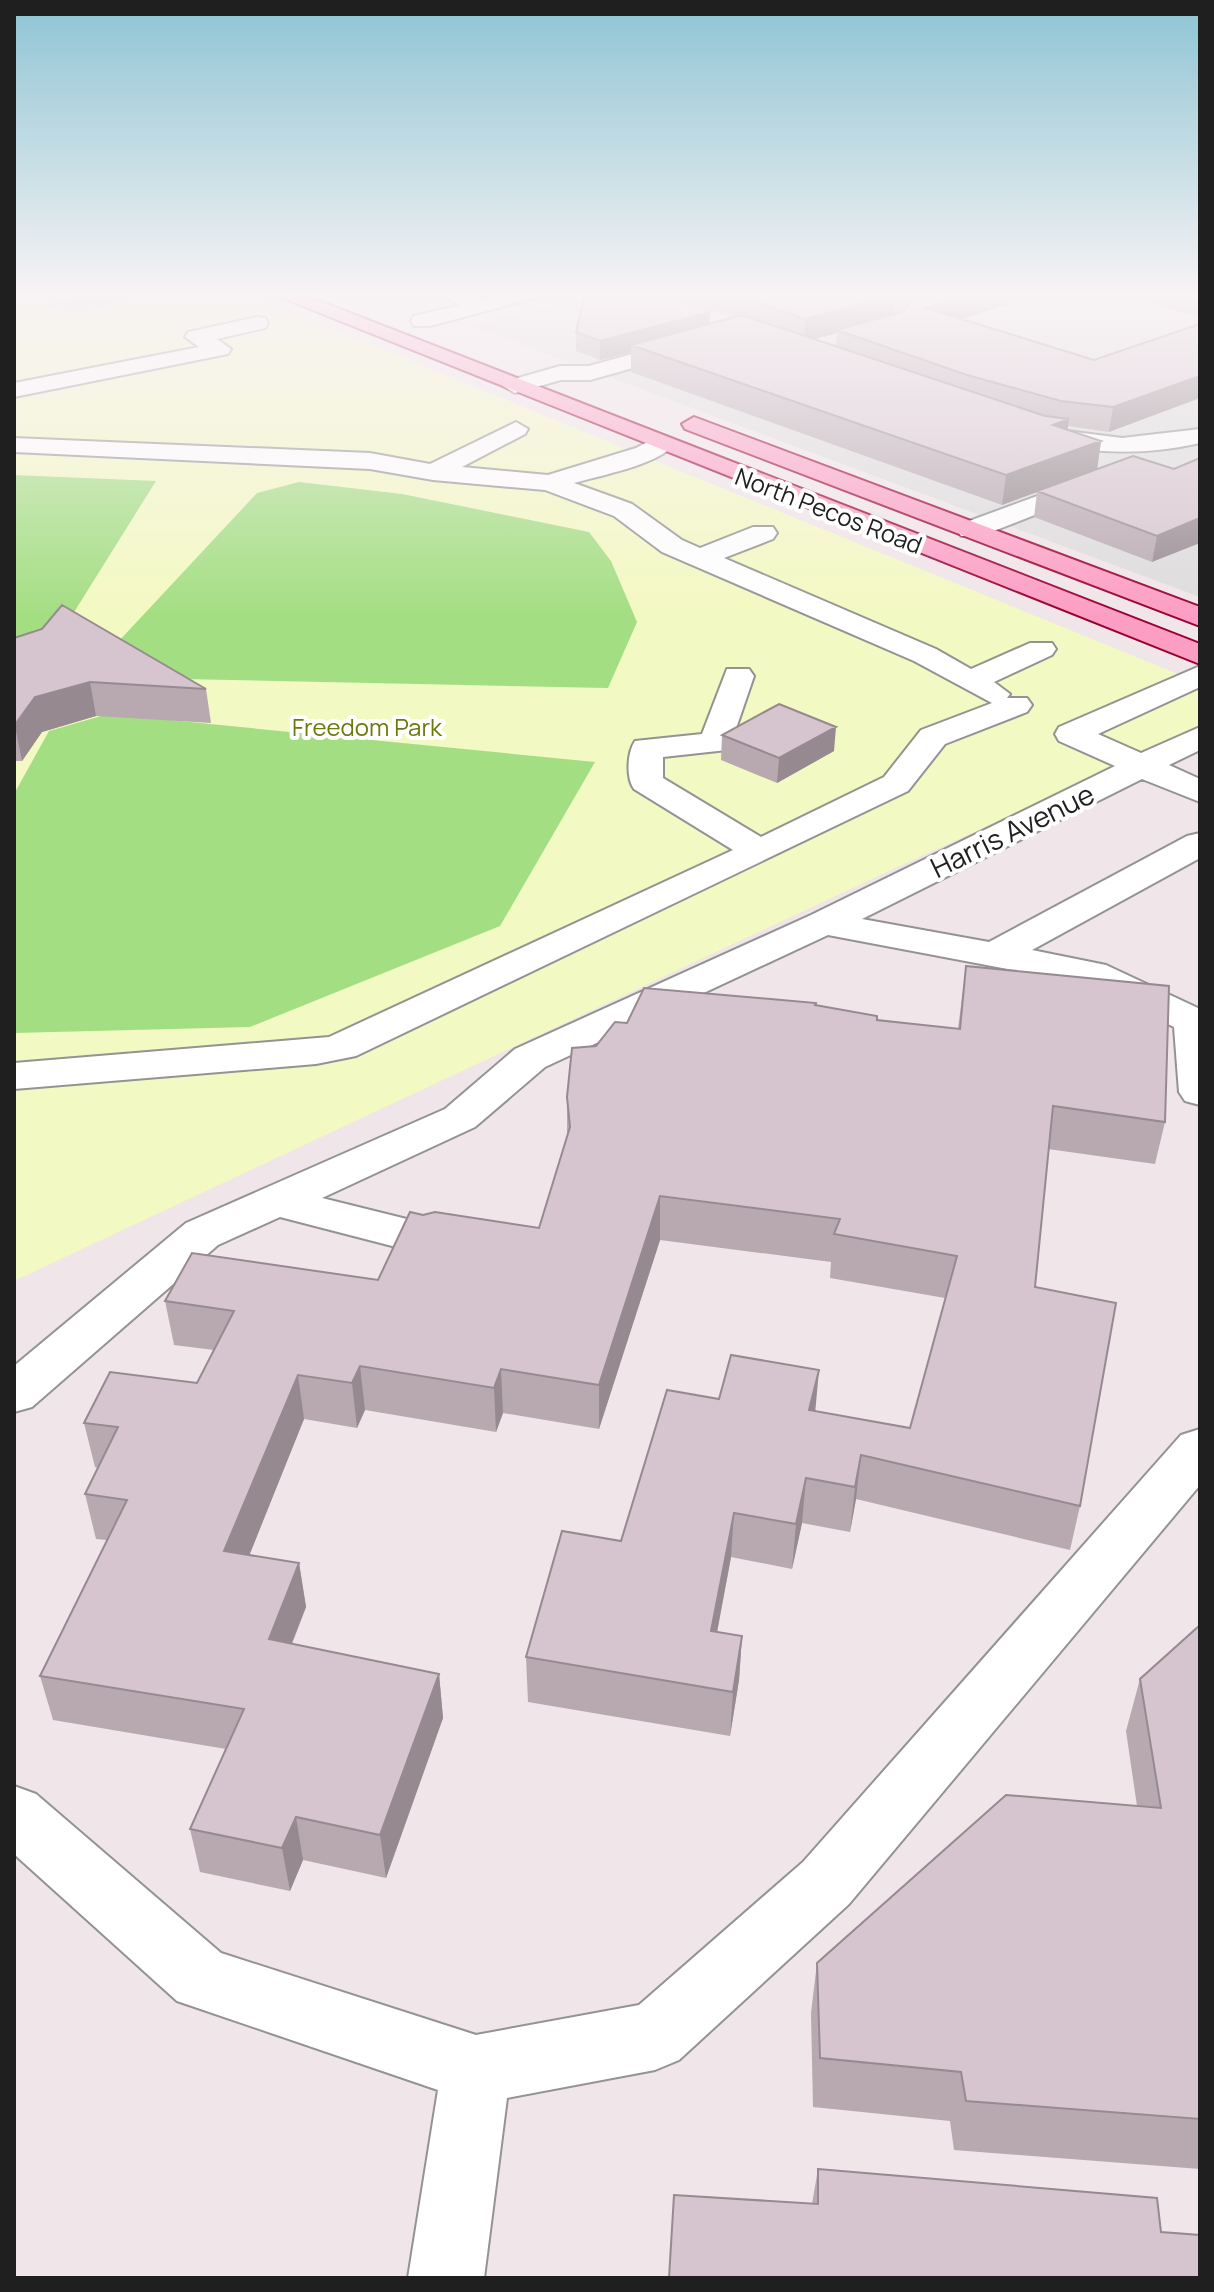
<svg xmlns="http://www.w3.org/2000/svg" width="1214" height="2292" font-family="Manrope,sans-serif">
  <rect width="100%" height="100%" fill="#f0e5e8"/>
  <path fill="#dddcdd" d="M601 293H1200V597L472 326Z"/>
  <path fill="#f3f9c2" d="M14 293H244L1200 683V730L919 857 14 1281Z"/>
  <path fill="#a4de83" d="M14 475 156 481 51 649 14 662Z
    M299 482 402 494 589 532 611 561 637 622 608 688 135 678 104 657 257 493Z
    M108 714 595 762 500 926 250 1027 14 1033V794L49 731Z"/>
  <path fill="#a5ddb3" d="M86 294 129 293 132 295C104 308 75 321 45 306Z"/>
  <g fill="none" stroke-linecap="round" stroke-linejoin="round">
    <defs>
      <path id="minor" d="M437 293H467L482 299 506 293H542L539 297 430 326H414L411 321 414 316 460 305Z
        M257 317 265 318 268 323 265 328 217 339 231 349 228 354 14 397V383L199 347 185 337 188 332Z
        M689 338 700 345 697 350 590 380H561L515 393 503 386 507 381 560 366H589Z
        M516 422 528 429 525 434 462 467 548 475 636 448 653 439H671L674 444C661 464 598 476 574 483L632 504 682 540 700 548 753 527H773L777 533 773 539 724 558 936 649 971 669 1030 643H1052L1056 649 1052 655 994 682 1010 694 1007 698H1027L1032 705 1027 712 945 744 908 791 356 1056 316 1064 14 1089V1063L329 1037 733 850 634 789C626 778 627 753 635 741L702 734 727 669H749L754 676 731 743 727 750 663 757V778L761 837 884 777 921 730 992 703 914 661 662 552 614 516 545 490 433 480 370 469 14 452V438L370 453 430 464Z
        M1044 428 1122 438 1200 429V443C1144 456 1091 454 1035 440L1032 435 1035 430Z
        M1092 476 1101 479 1105 484 1101 489 981 536H961L957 530 961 524Z
        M1200 666V687L1098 734 1141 753 1200 727V750L1169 765 1200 779V802L1142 779 862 919 989 942 1187 836 1200 833V858L1032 950 1106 965 1200 1009V1105L1185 1101 1179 1092 1174 1027 1081 983 828 935 545 1067 475 1127 322 1198 443 1228 450 1239 443 1250 427 1255 280 1217 218 1245 32 1407 14 1412V1366L186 1223 445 1109 515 1049 811 915 1115 766 1059 741 1055 734 1059 727Z
        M1200 1429V1485L849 1904 679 2060 655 2070 507 2098 484 2278H408L438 2090 177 2001 14 1854V1786L36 1794 221 1953 476 2035 639 2005 803 1862 1181 1435Z"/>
      <path id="major" d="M270 293H299L1200 644V664Z
        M694 417 1200 607V626L685 429 682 424Z"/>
    </defs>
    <use href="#minor" stroke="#939393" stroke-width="4"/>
    <use href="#major" stroke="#99002f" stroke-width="4"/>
    <use href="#minor" fill="#fff" fill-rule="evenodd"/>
    <use href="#major" fill="#fc9ec4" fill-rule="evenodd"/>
  </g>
  <path fill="#b8a9b1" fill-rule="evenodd" d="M661 293H1043L962 319 1094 360 1200 324 1109 432 1068 426V430L1101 441 1097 469H1174L1152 562 1034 517 1037 492 1002 505 631 372V352L600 360 576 351V332L710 312V324L732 317ZM837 333 836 346 814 339Z
    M1111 293H1200V317Z
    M14 638 206 689 211 723 96 716 42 732 22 761H14Z
    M722 735 834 751 777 783 721 760Z
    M966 966 1165 1122 1155 1164 1048 1149 1035 1287 1080 1506 1070 1550 856 1499 850 1532 802 1523 792 1569 731 1557 717 1632 742 1636 739 1680 730 1736 528 1702 526 1657 621 1541 719 1399 815 1411 910 1428 945 1298 830 1278 831 1262 660 1240 599 1429 503 1413 496 1432 365 1410 357 1428 304 1419 249 1555 299 1563 306 1607 292 1644 439 1674 443 1718 386 1878 303 1860 290 1891 200 1872 190 1829 226 1749 53 1720 40 1676 107 1540 96 1539 85 1494 98 1468 95 1467 84 1423 197 1383 214 1350 174 1345 165 1301 378 1280 423 1215 539 1228 567 1136V1097L596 1046 627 1023 816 1003V1005L877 1020 958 1029Z
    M1200 1625V2169L954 2150 950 2121 813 2107 811 2013 817 1963 1137 1806 1126 1731 1140 1679Z
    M818 2169 1161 2232 812 2204Z"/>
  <path fill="#968a90" d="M975 293H1043L924 330 926 308Z
    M895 295 893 317 837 330V333L804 342 805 319Z
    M710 312 709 330 631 345V352L600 360V341Z
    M1200 376V398L1109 432 1113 407Z
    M1069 419 1065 448 1053 425Z
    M1101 441 1097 470 1002 505 1006 475Z
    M1200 518V543L1152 562 1157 536Z
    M90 682 96 716 42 732 22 761 15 726 35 697Z
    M836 727 834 751 777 783 779 758Z
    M660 1196V1240L599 1429V1385Z
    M360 1366 365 1410 357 1428 352 1383Z
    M501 1369 503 1413 496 1432 494 1388Z
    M819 1370 815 1414 809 1410Z
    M298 1375 304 1419 233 1596 224 1551Z
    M861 1455 856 1499 850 1532 855 1487Z
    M806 1478 802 1523 792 1569 796 1524Z
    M734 1513 731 1557 709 1675 711 1631Z
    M299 1563 306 1607 276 1683 269 1639Z
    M742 1636 739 1680 730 1736 733 1692Z
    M439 1674 443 1718 386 1878 380 1835Z
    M296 1817 303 1860 290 1891 282 1848Z"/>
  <path fill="#d6c5ce" stroke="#968a90" stroke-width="2" d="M585 293H660L710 312 600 341 576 332Z
    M727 293H975L926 308 1094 360 1200 324V376L1113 407 1061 401 967 375 837 330 905 311 910 302 904 296 895 295 805 319Z
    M742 315 1045 416 1069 419 1053 425 1101 441 1006 475 631 345Z
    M1133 456 1174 469 1200 458V518L1157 536 1037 491Z
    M62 605 206 689 90 682 35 697 14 726V638L42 629Z
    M779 704 836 727 779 758 722 735Z
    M966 966 1169 986 1165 1122 1053 1106 1035 1287 1116 1303 1080 1506 861 1455 855 1487 806 1478 796 1524 734 1513 711 1631 742 1636 733 1692 526 1657 562 1531 621 1541 667 1390 719 1399 731 1355 819 1370 809 1410 910 1428 957 1256 834 1234 840 1219 660 1196 599 1385 501 1369 494 1388 360 1366 352 1383 298 1375 224 1551 299 1563 269 1639 439 1674 380 1835 296 1817 282 1848 190 1829 244 1709 40 1676 127 1500 85 1494 118 1427 84 1423 110 1372 197 1383 234 1311 165 1301 192 1253 378 1280 410 1212 423 1215 435 1212 539 1228 570 1127 567 1097 572 1048 596 1046 615 1022 627 1023 644 988 816 1003 815 1005 877 1016V1020L960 1029Z
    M1200 1625V2119L966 2101 961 2072 820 2058 817 1963 1006 1795 1161 1808 1140 1679Z
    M818 2169 1157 2198 1161 2232 1200 2235V2278H669L674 2195 818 2204Z"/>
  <linearGradient id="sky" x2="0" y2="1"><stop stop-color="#8dc4d3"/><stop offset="0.48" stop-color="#f8f3f5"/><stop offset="1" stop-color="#f8f3f5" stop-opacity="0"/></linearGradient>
  <rect width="1214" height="614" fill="url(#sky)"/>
  <g text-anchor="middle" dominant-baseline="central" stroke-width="8" stroke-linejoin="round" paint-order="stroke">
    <g font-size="24" fill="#1f1f1f" stroke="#fff">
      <text transform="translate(829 510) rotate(21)">North Pecos Road</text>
    </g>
    <g font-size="24" fill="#6c790c" stroke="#fff">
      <text x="367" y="726">Freedom Park</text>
    </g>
    <g font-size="28" fill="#1f1f1f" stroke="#fff">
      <text transform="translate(1012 830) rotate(-26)">Harris Avenue</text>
    </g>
  </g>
  <rect width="1214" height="2292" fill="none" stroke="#1f1f1f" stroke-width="32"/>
</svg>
